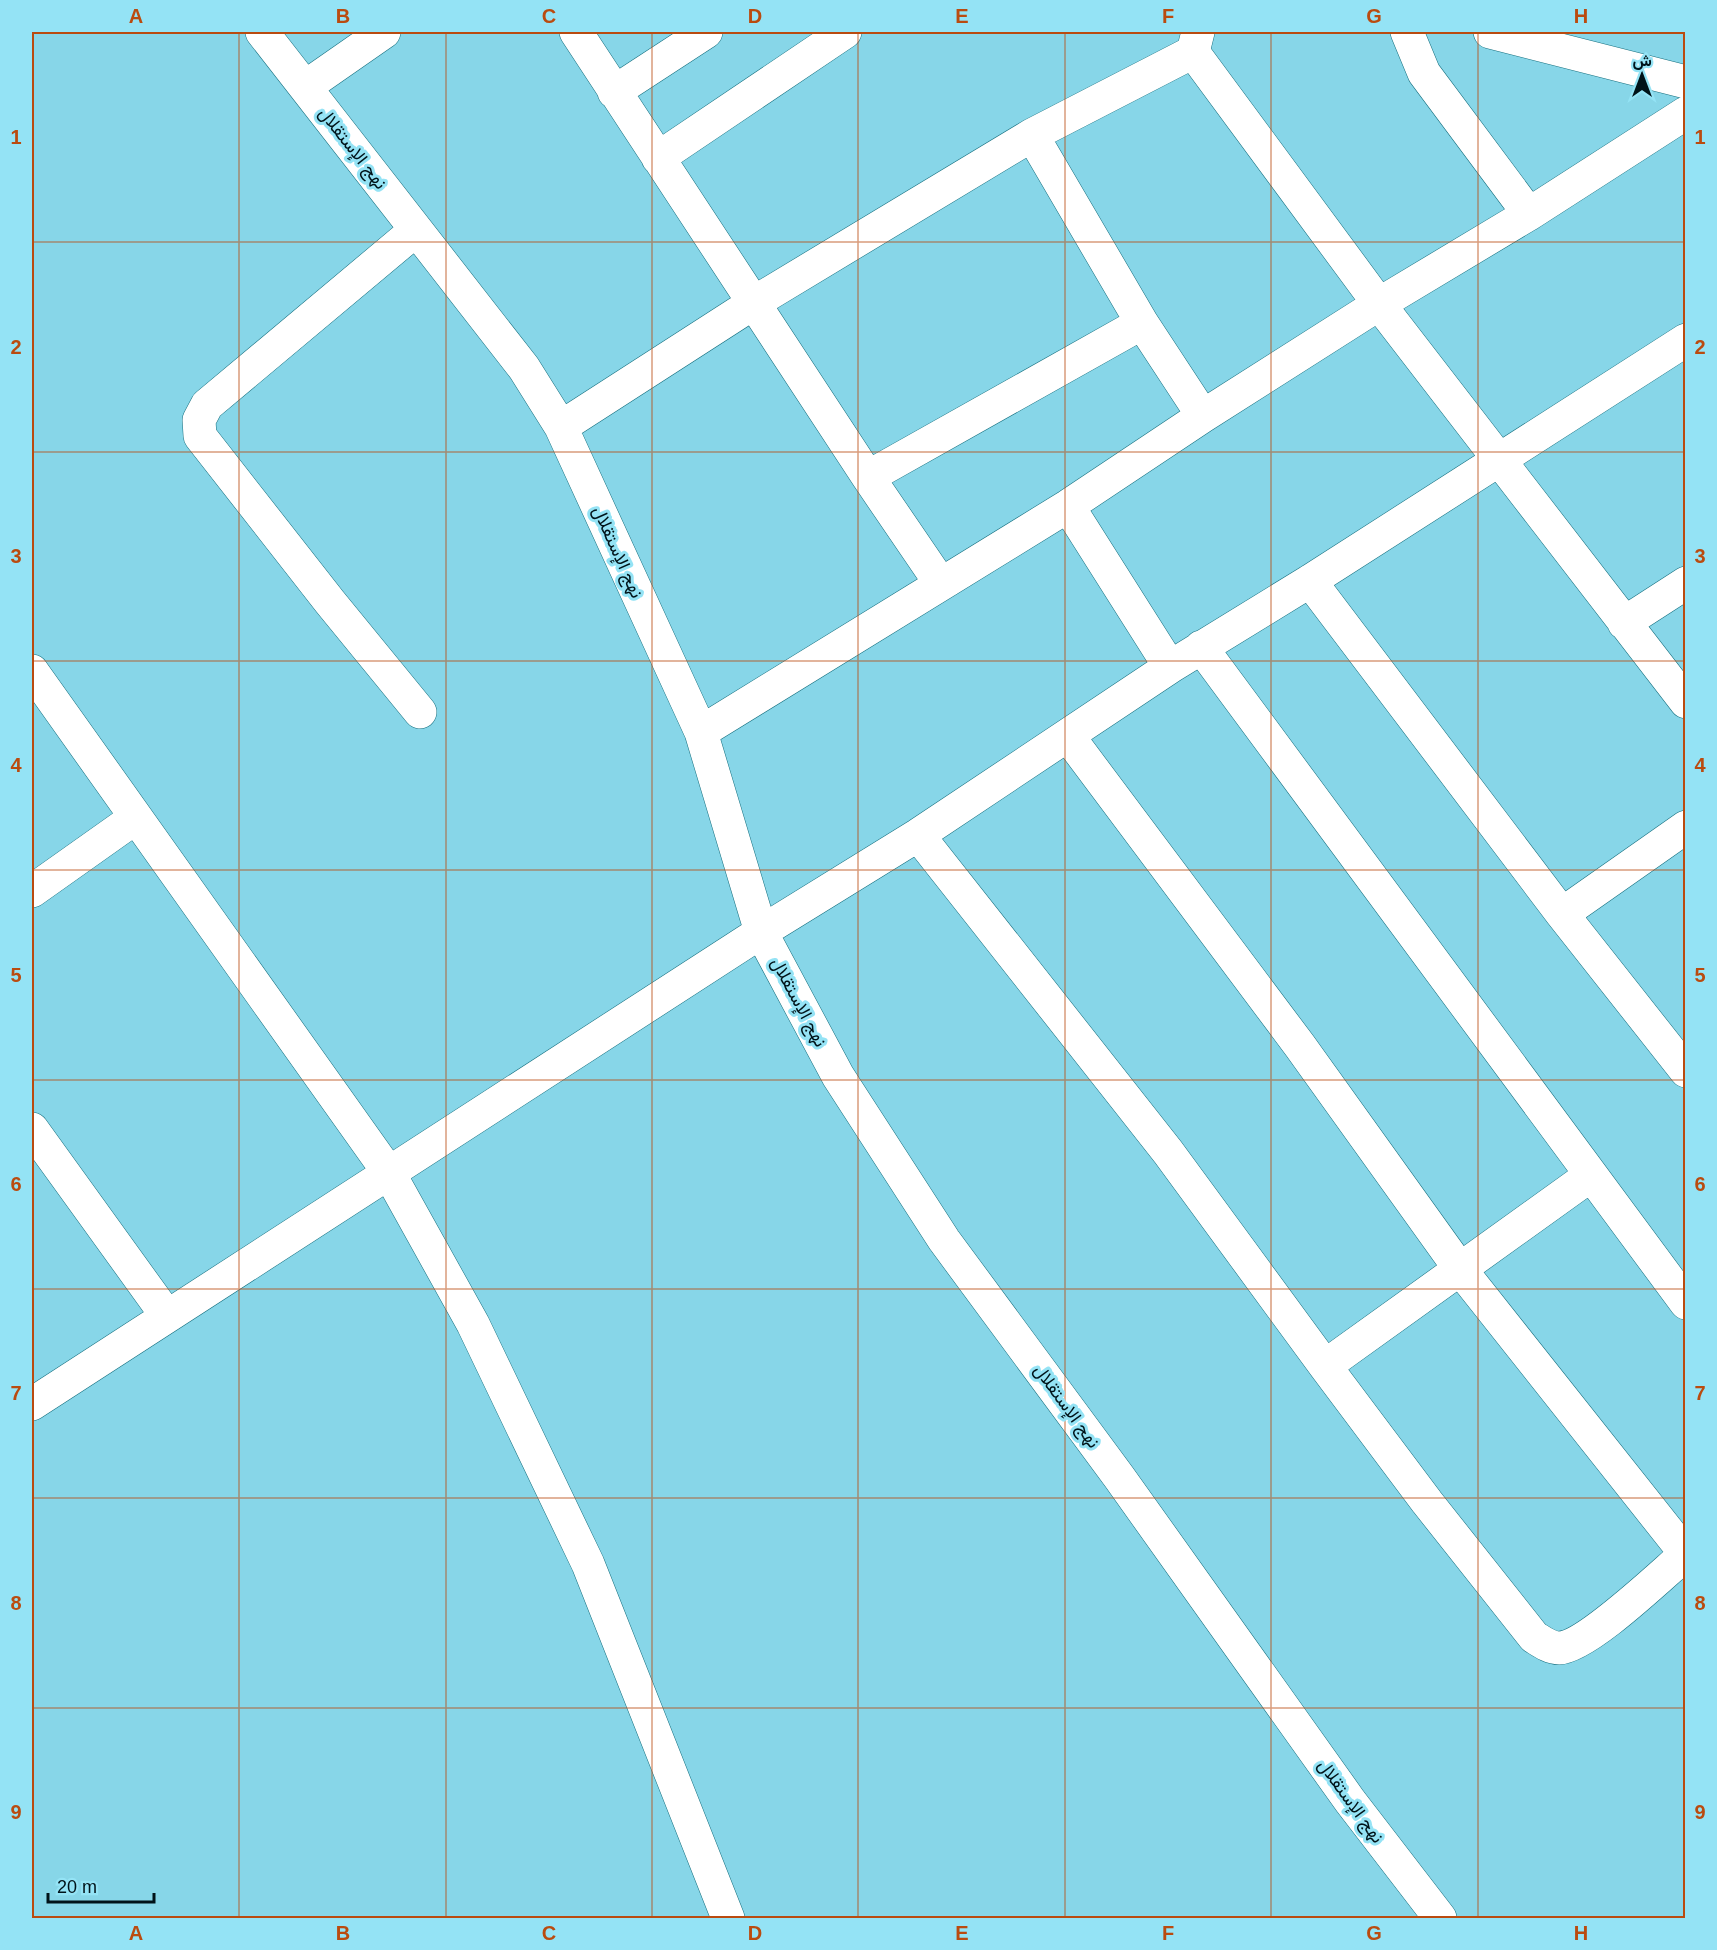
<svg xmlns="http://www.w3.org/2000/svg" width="1717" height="1950" font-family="Arial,Vazirmatn,sans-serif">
  <rect width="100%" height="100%" fill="#87d6e8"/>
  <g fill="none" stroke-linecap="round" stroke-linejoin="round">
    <defs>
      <path id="minor" d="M262 32 524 368 561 427 701 732 761 932 838 1076 944 1240 1119 1477 1350 1801 1440 1918
        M576 32 868 477 941 584
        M1407 32 1424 73 1529 214
        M1490 32 1686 82
        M1193 52 1379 304 1686 702
        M305 87 384 32
        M614 92 706 32
        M1032 135 1142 323 1203 416
        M658 158 845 32
        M416 230 207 405 199 420 200 436 330 602 420 712
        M561 427 755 302 1032 135 1193 52 1198 32
        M868 477 1142 323
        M1068 506 1170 667
        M1310 581 1562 914 1686 1071
        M1624 623 1686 583
        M1201 647 1686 1303
        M32 671 389 1173 473 1324 588 1564 728 1918
        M701 732 1068 506 1203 416 1379 304 1529 214 1686 113
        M1068 736 1300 1046 1460 1269 1686 1554
        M918 835 1168 1152 1325 1366 1427 1502 1534 1637C1542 1642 1550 1648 1559 1648 1587 1647 1661 1575 1686 1554
        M32 891 135 818
        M1562 914 1686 827
        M32 1129 167 1316
        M1325 1366 1591 1175
        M32 1404 761 932 918 835 1170 667 1310 581 1686 340"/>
    </defs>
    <use href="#minor" stroke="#156f7f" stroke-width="34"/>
    <use href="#minor" stroke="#fff" stroke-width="33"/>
  </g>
  <path fill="none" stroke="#ba4b0f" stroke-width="1.5" stroke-opacity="0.55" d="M239 32V1918M446 32V1918M652 32V1918M858 32V1918M1065 32V1918M1271 32V1918M1478 32V1918M32 242H1686M32 452H1686M32 661H1686M32 870H1686M32 1080H1686M32 1289H1686M32 1498H1686M32 1708H1686"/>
  <g text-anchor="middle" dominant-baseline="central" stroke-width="6" stroke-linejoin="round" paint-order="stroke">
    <g font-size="18" fill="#001319" stroke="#94e3f5">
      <text transform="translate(353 148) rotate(52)">نهج الإستقلال</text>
      <text transform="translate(618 552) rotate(66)">نهج الإستقلال</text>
      <text transform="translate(799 1002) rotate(62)">نهج الإستقلال</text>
      <text transform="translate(1067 1406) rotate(54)">نهج الإستقلال</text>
      <text transform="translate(1351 1801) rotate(54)">نهج الإستقلال</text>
    </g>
  </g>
  <rect width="1717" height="1950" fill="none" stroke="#94e3f5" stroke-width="66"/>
  <g transform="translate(1642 75)" stroke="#94e3f5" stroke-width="4.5" paint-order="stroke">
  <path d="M0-4.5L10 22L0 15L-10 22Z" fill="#001319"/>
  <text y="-9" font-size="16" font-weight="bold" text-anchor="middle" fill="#001319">ش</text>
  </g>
  <path d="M48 1893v9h106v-9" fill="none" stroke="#001319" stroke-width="3"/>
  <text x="57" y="1893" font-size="18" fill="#001319" stroke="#94e3f5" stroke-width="4.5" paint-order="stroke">20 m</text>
  <rect x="33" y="33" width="1651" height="1884" fill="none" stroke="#ba4b0f" stroke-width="2"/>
  <g font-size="20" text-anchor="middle" font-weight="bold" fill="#ba4b0f">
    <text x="136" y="23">A</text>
    <text x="343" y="23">B</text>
    <text x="549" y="23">C</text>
    <text x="755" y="23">D</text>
    <text x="962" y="23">E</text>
    <text x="1168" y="23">F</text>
    <text x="1374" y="23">G</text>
    <text x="1581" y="23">H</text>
    <text x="16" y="144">1</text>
    <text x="1700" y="144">1</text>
    <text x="16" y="354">2</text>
    <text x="1700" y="354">2</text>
    <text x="16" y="563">3</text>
    <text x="1700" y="563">3</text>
    <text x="16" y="772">4</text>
    <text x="1700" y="772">4</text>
    <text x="16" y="982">5</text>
    <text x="1700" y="982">5</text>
    <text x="16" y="1191">6</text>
    <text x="1700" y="1191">6</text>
    <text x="16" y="1400">7</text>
    <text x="1700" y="1400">7</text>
    <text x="16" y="1610">8</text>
    <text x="1700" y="1610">8</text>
    <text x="16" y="1819">9</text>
    <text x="1700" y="1819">9</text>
    <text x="136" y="1940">A</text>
    <text x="343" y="1940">B</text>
    <text x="549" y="1940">C</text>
    <text x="755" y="1940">D</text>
    <text x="962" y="1940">E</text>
    <text x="1168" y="1940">F</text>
    <text x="1374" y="1940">G</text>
    <text x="1581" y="1940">H</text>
  </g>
</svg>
